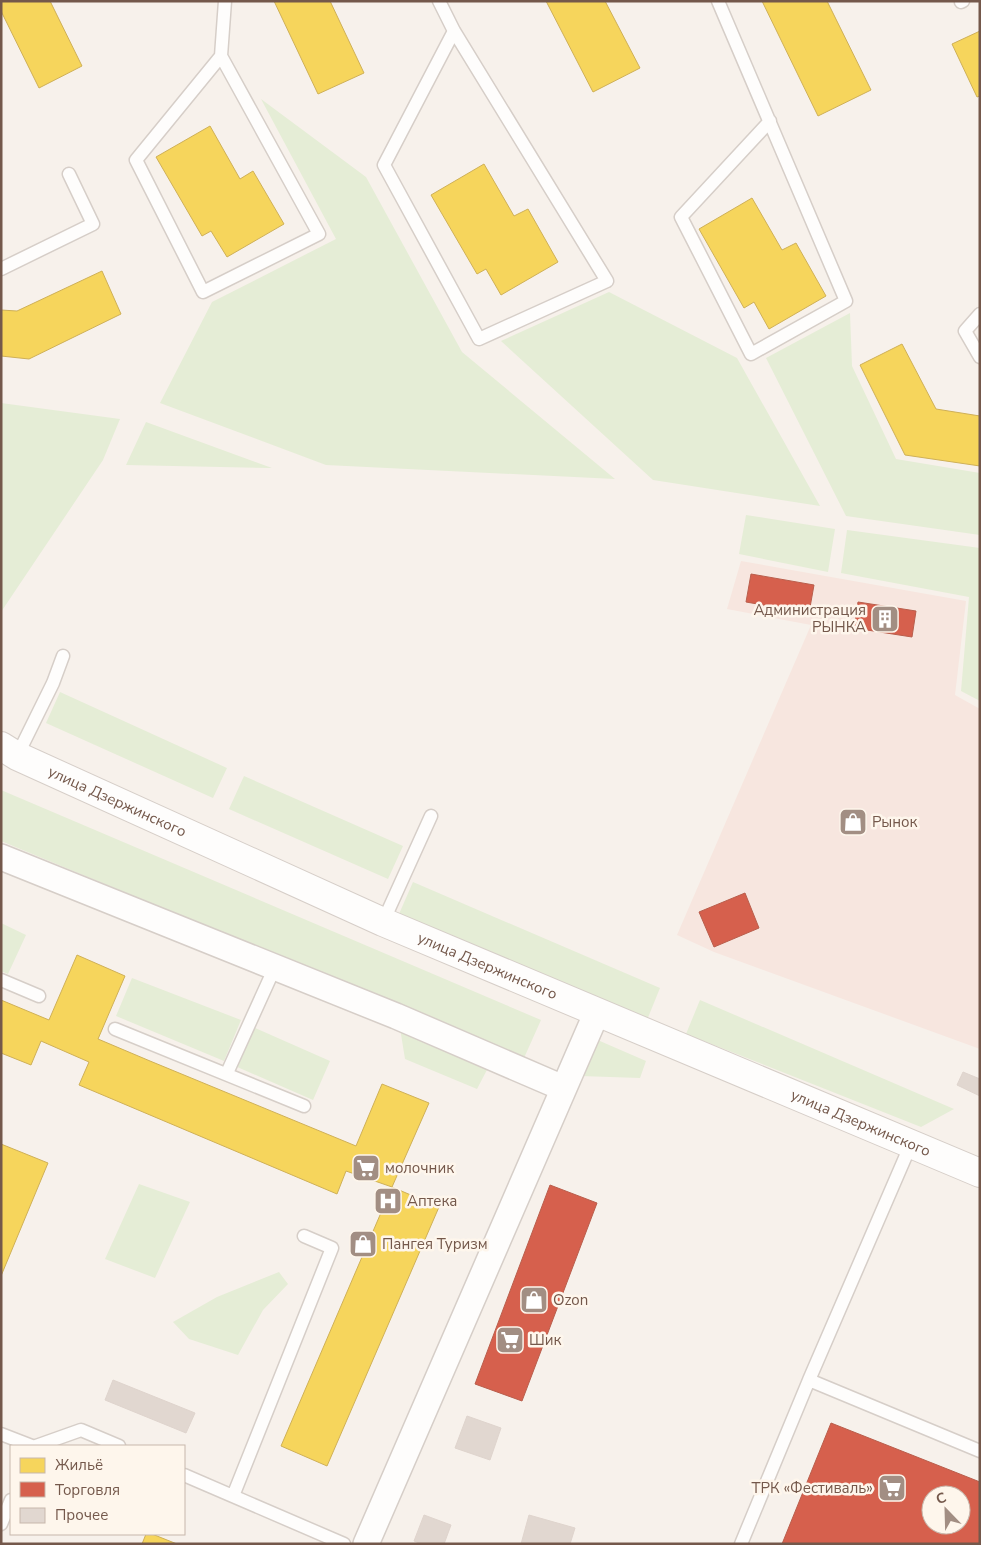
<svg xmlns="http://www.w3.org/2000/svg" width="981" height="1545" font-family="'Nunito Sans',sans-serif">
  <rect width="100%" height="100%" fill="#f7f1eb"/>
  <path fill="#f7e6df" d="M741 561 966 601 955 695 980 709V1049L714 952 677 935 811 625 727 609Z"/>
  <path fill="#e5edd6" d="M261 99 366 177 462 352 615 479 326 465 160 403 212 302 336 239Z
    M609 292 737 358 820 506 653 480 501 341Z
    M850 313 852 366 896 459 980 473V535L846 516 766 358Z
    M1 403 120 419 103 460 1 612Z
    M146 422 272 468 126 465Z
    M746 515 835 529 828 572 739 554Z
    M847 530 980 548V701L961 691 969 597 841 573Z
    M60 692 227 768 213 798 46 723Z
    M244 776 403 846 388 879 229 809Z
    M1 790 541 1020 524 1058 1 841Z
    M413 882 660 988 647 1020 399 914Z
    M1 923 26 935 8 974 1 971Z
    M132 978 241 1020 224 1061 116 1016Z
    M700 1000 954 1109 921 1127 686 1034Z
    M253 1027 330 1061 313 1100 235 1066Z
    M400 1028 489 1066 477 1089 405 1059Z
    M593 1038 646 1061 640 1078 580 1076Z
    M139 1184 190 1202 155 1278 105 1259Z
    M279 1272 288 1284 263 1310 238 1355 189 1339 173 1322 217 1297Z"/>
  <path fill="#f6d55c" stroke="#cfb057" d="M1 1H50L82 66 39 88 1 11Z
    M274 1H330L364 73 318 94Z
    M546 1H605L640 68 593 92Z
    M762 1H827L871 90 818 116Z
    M980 31V96L977 97 952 44Z
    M210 126 240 179 253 171 284 224 227 257 211 231 202 236 156 157Z
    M484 164 514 216 528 209 558 262 501 295 486 269 477 274 431 195Z
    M752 198 782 250 796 243 826 296 769 329 754 302 744 308 699 229Z
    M102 271 121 314 29 359 1 356V310L17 311Z
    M902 344 936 409 980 416V466L905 455 860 365Z
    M77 955 125 976 98 1039 150 1061 356 1146 382 1084 429 1103 392 1187 346 1171 337 1194 79 1085 89 1062 41 1041 31 1065 1 1053V1000L49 1020Z
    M1 1144 48 1163 1 1276Z
    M392 1187 439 1207 327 1466 281 1446Z
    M146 1534H152L177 1544H142Z"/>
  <path fill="#d6604d" stroke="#b95e4c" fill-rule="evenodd" d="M751 574 814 585 809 613 746 602Z
    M858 602 916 611 912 637 854 628Z
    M745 893 759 928 714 947 699 912Z
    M550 1185 597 1203 522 1401 475 1384Z
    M831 1423 980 1482V1544H782ZM931 1495H961V1525H931Z"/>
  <path fill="#e1d7d0" stroke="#dfd4cd" d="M963 1072 980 1079V1096L957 1085Z
    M113 1380 195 1413 186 1433 105 1400Z
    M467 1416 501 1428 490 1460 455 1448Z
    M424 1515 451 1525 444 1544H422L414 1541Z
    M529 1515 575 1528 570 1544H521Z"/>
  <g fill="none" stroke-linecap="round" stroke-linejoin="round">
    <defs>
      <path id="service" d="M439 1 454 31 607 281 479 339 384 165 454 31
        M718 1 846 301 751 354 681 217 770 121
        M961 2 963 1
        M221 56 136 160 203 292 319 234 221 56 225 1
        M1 269 93 224 69 174
        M980 314 965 331 980 357
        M17 756 53 683 63 656
        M383 922 431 816
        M1 980 39 996
        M115 1029 304 1106
        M227 1073 275 967
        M809 1380 911 1144
        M1 1434 32 1446
        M36 1446 81 1430 119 1446
        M184 1475 344 1544
        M233 1496 332 1248 304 1236
        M1 1524 11 1500
        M741 1544 809 1380 980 1451"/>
      <path id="minor" d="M1 857 396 1016 563 1088
        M366 1544 597 1012"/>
      <g id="tertiary">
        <path id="s1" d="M1 746 17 756 383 922 980 1173"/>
      </g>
    </defs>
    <use href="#service" stroke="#d6cec8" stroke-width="15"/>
    <use href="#minor" stroke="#d6cec8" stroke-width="28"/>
    <use href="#tertiary" stroke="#d6cec8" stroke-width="30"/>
    <use href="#service" stroke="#fefdfc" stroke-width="12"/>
    <use href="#minor" stroke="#fefdfc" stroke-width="25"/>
    <use href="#tertiary" stroke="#fefdfc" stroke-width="28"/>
  </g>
  <defs>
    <symbol id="building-square" viewBox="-11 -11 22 22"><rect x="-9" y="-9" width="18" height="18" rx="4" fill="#a28e83" stroke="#fef6ec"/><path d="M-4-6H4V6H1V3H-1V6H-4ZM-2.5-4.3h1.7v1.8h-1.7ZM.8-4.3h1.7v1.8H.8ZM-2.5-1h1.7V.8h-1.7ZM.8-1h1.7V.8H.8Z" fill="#fff"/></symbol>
    <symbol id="shop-square" viewBox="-11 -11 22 22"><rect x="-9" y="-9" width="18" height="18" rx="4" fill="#a28e83" stroke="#fef6ec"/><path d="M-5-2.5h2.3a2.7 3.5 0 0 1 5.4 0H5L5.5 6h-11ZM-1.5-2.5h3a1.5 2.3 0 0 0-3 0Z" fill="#fff"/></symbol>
    <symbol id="supermarket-square" viewBox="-11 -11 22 22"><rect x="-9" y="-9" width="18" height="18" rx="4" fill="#a28e83" stroke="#fef6ec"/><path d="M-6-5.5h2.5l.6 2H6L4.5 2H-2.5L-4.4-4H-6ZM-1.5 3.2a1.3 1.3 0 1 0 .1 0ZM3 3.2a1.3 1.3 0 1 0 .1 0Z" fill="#fff"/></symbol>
    <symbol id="hospital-square" viewBox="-11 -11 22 22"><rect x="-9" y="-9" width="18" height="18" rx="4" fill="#a28e83" stroke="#fef6ec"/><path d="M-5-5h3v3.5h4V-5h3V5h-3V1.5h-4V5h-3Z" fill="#fff"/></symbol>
  </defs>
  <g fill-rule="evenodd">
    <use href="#building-square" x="869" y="603" width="32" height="32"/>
    <use href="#shop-square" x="837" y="806" width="32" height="32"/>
    <use href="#supermarket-square" x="350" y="1152" width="32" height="32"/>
    <use href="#hospital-square" x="372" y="1185" width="32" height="32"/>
    <use href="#shop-square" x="347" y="1228" width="32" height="32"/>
    <use href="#shop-square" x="518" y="1284" width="32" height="32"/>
    <use href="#supermarket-square" x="494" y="1324" width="32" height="32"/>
    <use href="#supermarket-square" x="876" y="1472" width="32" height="32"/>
  </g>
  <g text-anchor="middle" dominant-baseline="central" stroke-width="5" stroke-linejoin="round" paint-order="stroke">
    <g font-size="15" fill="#74584b" stroke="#fef6ec" text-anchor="start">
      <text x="866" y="610" text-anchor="end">Администрация<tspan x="866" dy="17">РЫНКА</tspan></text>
      <text x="872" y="822">Рынок</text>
      <text x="385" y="1168">молочник</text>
      <text x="407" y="1201">Аптека</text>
      <text x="382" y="1244">Пангея Туризм</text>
      <text x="553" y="1300">Ozon</text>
      <text x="529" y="1340">Шик</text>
      <text x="873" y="1488" text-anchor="end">ТРК «Фестиваль»</text>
    </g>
    <g font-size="15" fill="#74584b" stroke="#fef6ec">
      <text stroke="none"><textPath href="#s1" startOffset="129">улица Дзержинского</textPath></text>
      <text stroke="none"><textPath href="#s1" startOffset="534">улица Дзержинского</textPath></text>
      <text stroke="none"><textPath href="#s1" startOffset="939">улица Дзержинского</textPath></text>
    </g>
  </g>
  <rect width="981" height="1545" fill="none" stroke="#74584b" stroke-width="5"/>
  <rect x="10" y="1445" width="175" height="90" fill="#fef6ec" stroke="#c7b7ac"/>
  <rect x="20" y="1458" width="25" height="15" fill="#f6d55c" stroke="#c7b7ac"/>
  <text x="55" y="1470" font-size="15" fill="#74584b">Жильё</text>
  <rect x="20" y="1482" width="25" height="15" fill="#d6604d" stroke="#c7b7ac"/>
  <text x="55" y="1495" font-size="15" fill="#74584b">Торговля</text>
  <rect x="20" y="1508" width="25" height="15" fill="#e1d7d0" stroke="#c7b7ac"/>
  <text x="55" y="1520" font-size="15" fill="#74584b">Прочее</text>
  <g transform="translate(946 1510) rotate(337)"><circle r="24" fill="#fef6ec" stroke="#c7b7ac"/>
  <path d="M0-4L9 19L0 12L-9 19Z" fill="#a28e83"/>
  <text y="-8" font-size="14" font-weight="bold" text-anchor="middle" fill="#74584b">С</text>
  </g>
</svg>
